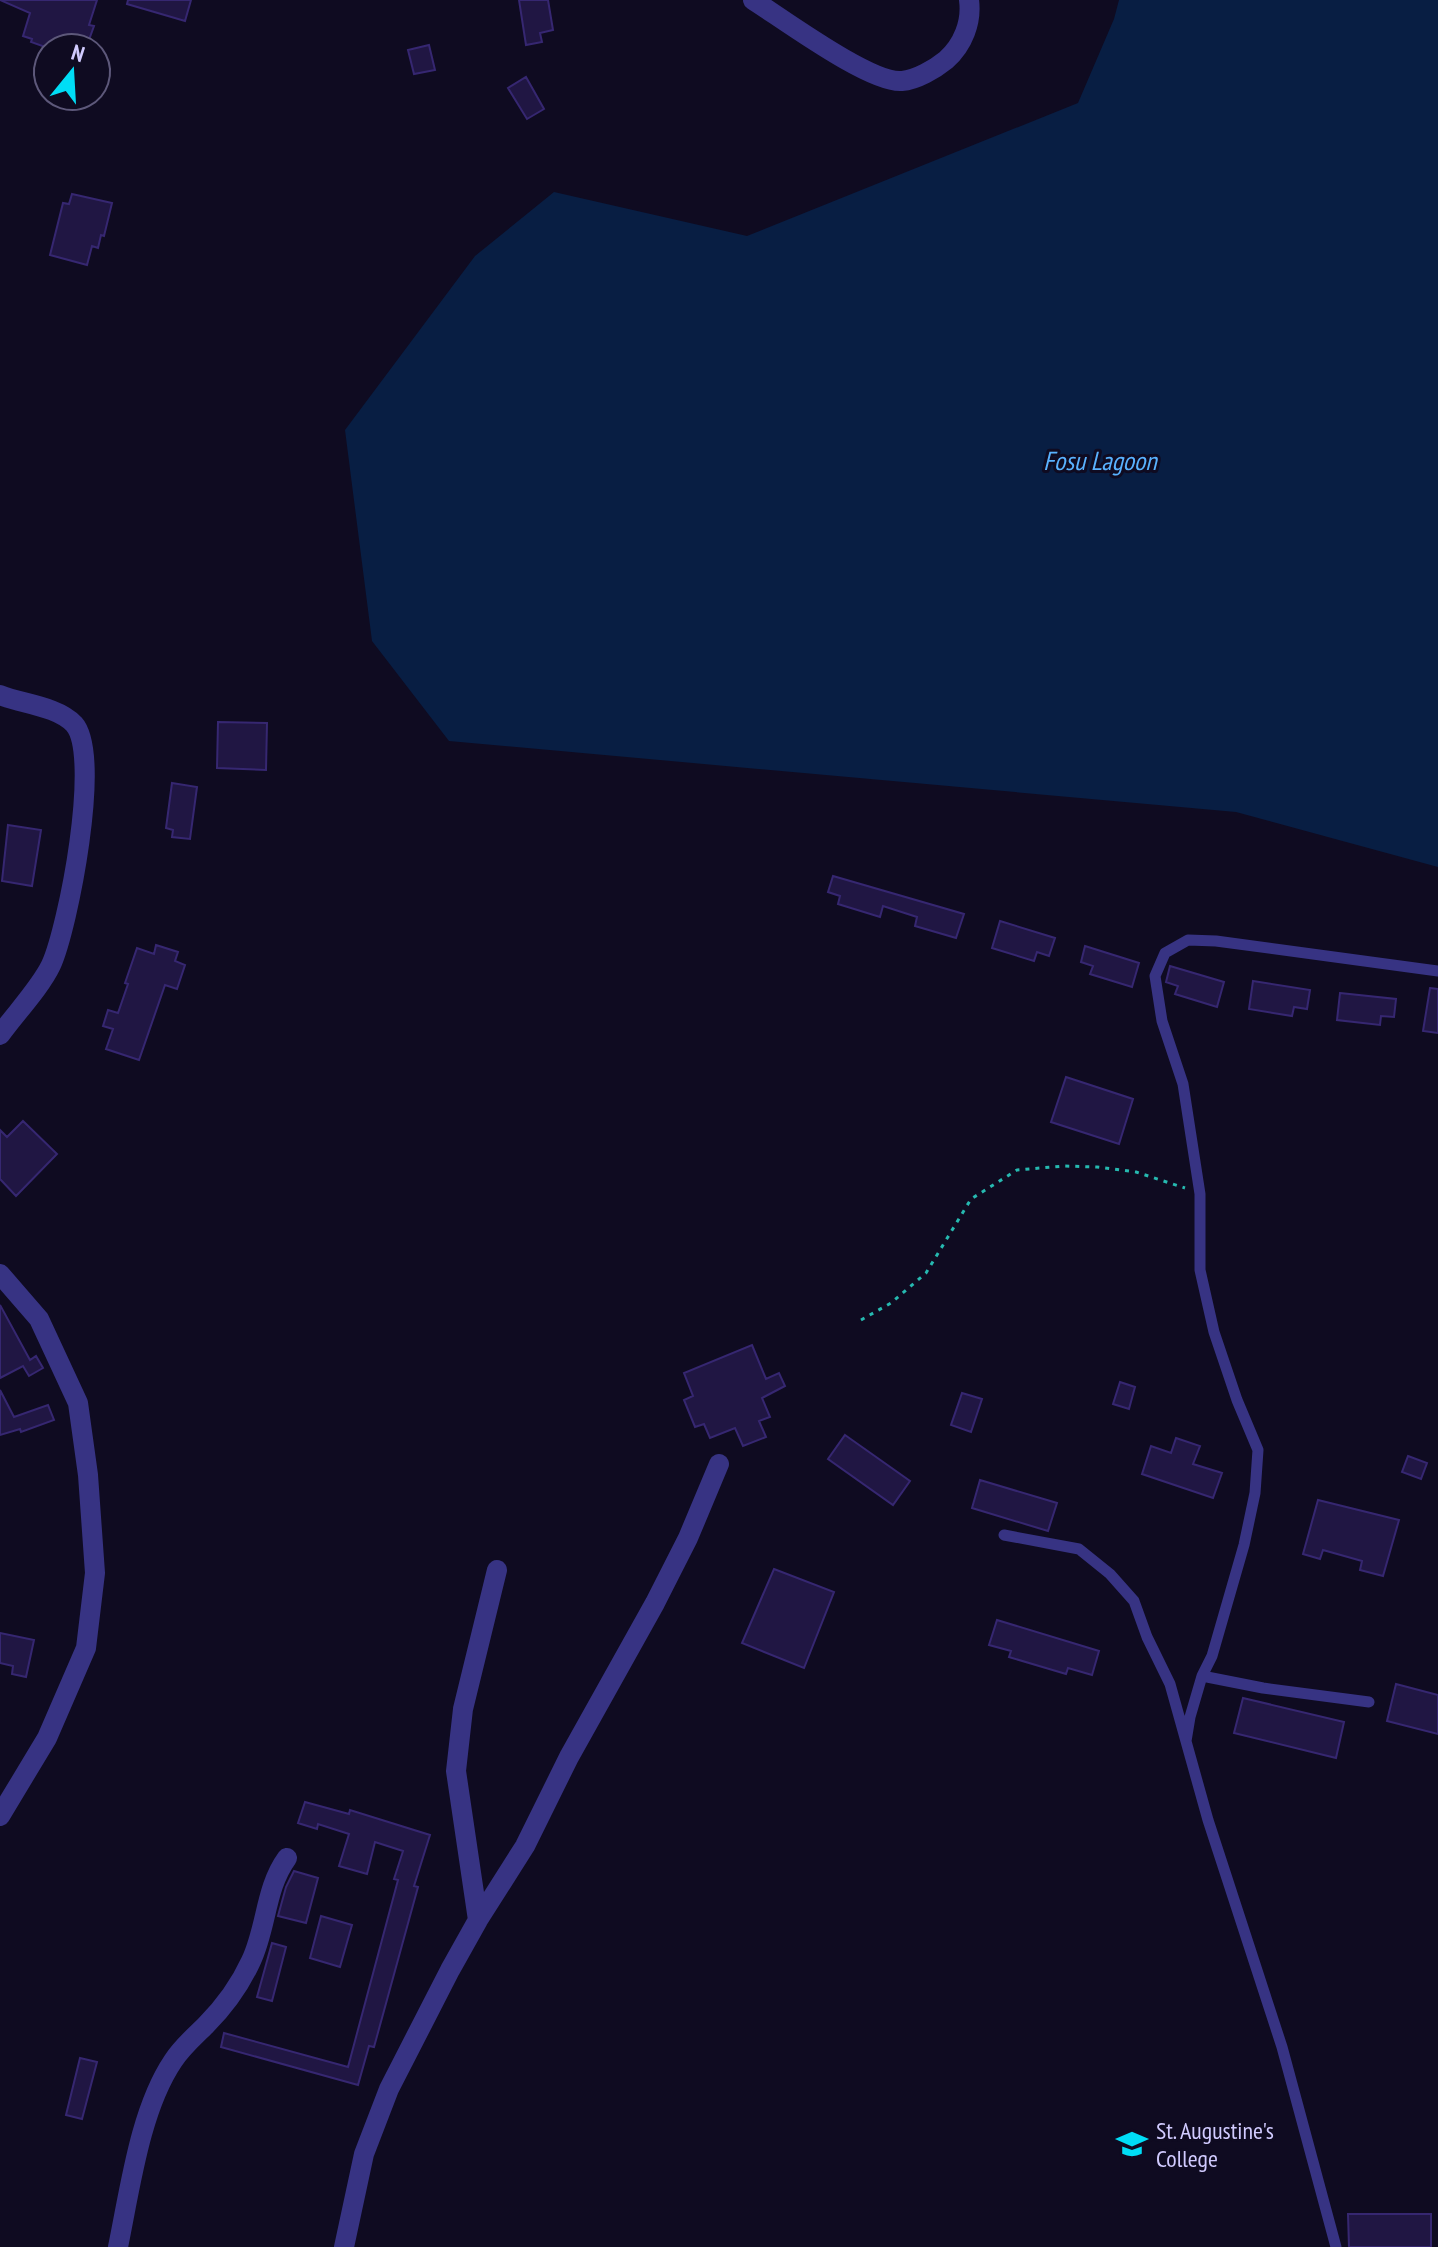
<svg xmlns="http://www.w3.org/2000/svg" width="1438" height="2247" font-family="'PT Sans Narrow',sans-serif">
  <rect width="100%" height="100%" fill="#0f0b21"/>
  <path fill="#081e43" d="M1119 0H1438V867L1236 812 449 741 372 641 345 430 475 256 554 192 747 236 1078 103 1114 19Z"/>
  <path fill="#201643" stroke="#362771" stroke-width="2" d="M0 0H97L89 25 94 26 86 48H48L31 42 32 39 23 36 30 13Z
    M128 0H191L185 21 127 4Z
    M519 0H548L553 30 540 33 542 42 526 45Z
    M429 45 435 70 414 74 408 50Z
    M526 77 544 109 527 119 508 88Z
    M72 194 112 203 104 236 101 235 98 248 92 246 87 265 50 255 63 203 69 204Z
    M218 722 267 723 266 770 217 768Z
    M172 783 197 787 190 839 172 837 173 830 166 828Z
    M8 825 41 830 32 886 2 881Z
    M833 876 964 914 956 938 915 926 917 917 883 906 880 917 838 904 840 896 828 892Z
    M1000 921 1055 938 1049 956 1037 952 1034 961 992 948Z
    M156 945 178 952 175 961 185 965 177 989 165 985 139 1060 106 1049 113 1029 103 1026 108 1010 118 1013 128 984 125 983 137 948 154 954Z
    M1085 946 1139 963 1132 987 1090 974 1093 966 1081 962Z
    M1170 966 1224 982 1217 1007 1175 994 1178 986 1166 982Z
    M1253 981 1310 990 1307 1009 1294 1007 1292 1016 1249 1009Z
    M1430 988 1438 989V1033L1423 1031Z
    M1340 993 1396 999 1394 1017 1381 1016 1380 1025 1337 1020Z
    M1066 1077 1133 1099 1119 1144 1051 1122Z
    M23 1121 57 1154 16 1196 0 1179V1130L7 1137Z
    M0 1305 30 1360 36 1356 43 1368 29 1376 23 1366 0 1378Z
    M752 1345 766 1379 779 1373 785 1386 762 1398 770 1417 759 1421 766 1437 743 1446 735 1428 710 1438 704 1424 695 1427 684 1400 693 1396 684 1373Z
    M1120 1382 1135 1387 1129 1409 1113 1404Z
    M0 1390 14 1417 48 1405 54 1420 21 1432 20 1429 0 1435Z
    M962 1393 982 1399 971 1432 951 1425Z
    M845 1435 910 1481 893 1505 828 1459Z
    M1176 1438 1200 1446 1193 1464 1222 1473 1213 1498 1142 1474 1151 1446 1171 1453Z
    M1408 1456 1427 1463 1421 1479 1402 1472Z
    M980 1480 1057 1503 1048 1531 972 1508Z
    M1318 1500 1399 1520 1383 1576 1360 1570 1362 1561 1323 1550 1320 1559 1303 1554Z
    M774 1569 834 1592 804 1668 742 1643Z
    M997 1620 1099 1651 1092 1675 1068 1668 1066 1674 1009 1657 1011 1651 989 1645Z
    M0 1633 34 1640 26 1677 12 1674 13 1666 0 1663Z
    M1396 1684 1438 1695V1734L1387 1721Z
    M1243 1698 1344 1722 1336 1758 1234 1733Z
    M305 1802 349 1814 350 1810 430 1835 414 1886 418 1887 374 2047 369 2046 358 2085 221 2047 224 2033 348 2067 398 1880 394 1879 403 1851 375 1842 367 1874 339 1866 349 1834 318 1824 317 1829 298 1823Z
    M294 1871 318 1878 306 1923 278 1916 286 1887Z
    M321 1916 352 1925 340 1967 310 1958Z
    M272 1943 286 1947 272 2001 257 1997Z
    M80 2058 97 2062 82 2119 66 2115Z
    M1348 2214H1431V2247H1349Z"/>
  <g fill="none" stroke-linecap="round" stroke-linejoin="round">
    <path stroke="#26b9b0" stroke-width="3" stroke-dasharray="4 6" stroke-linecap="butt" d="M861 1320 891 1303 926 1273 971 1199 1017 1170 1064 1166 1097 1167 1136 1172 1185 1188"/>
    <path stroke="#373383" stroke-width="11" d="M1004 1535 1079 1549 1110 1574 1134 1601 1147 1637 1170 1684 1208 1820 1282 2047 1336 2247
      M1202 1676 1263 1688 1369 1702
      M1186 1741 1190 1717 1202 1676 1212 1656 1244 1545 1255 1493 1258 1450 1237 1400 1214 1332 1200 1270V1194L1183 1084 1162 1021 1155 976 1165 953 1188 940 1216 941 1438 971"/>
    <path stroke="#373383" stroke-width="20" d="M753 0C783 19 871 84 902 81 916 80 935 69 946 60 963 45 972 22 969 0
      M0 695C22 704 57 706 74 724 102 755 68 928 51 965 40 988 15 1014 0 1035
      M0 1274 39 1319 78 1403 88 1475 95 1573 86 1648 47 1738 0 1816
      M478 1920 456 1771 463 1709 497 1570
      M118 2247C130 2189 140 2110 173 2061 182 2047 194 2037 206 2025 225 2006 240 1985 251 1961 267 1927 265 1888 287 1858
      M344 2247 364 2154 389 2089 450 1970 478 1920 525 1846 569 1757 655 1603 688 1538 719 1464"/>
  </g>
  <defs>
    <symbol id="school-bare" viewBox="-9 -9 18 18"><path d="M0-5L7-2L0 1L-7-2ZM-4 1L0 2.5L4 1V4Q0 6-4 4Z" fill="#00ddf6" stroke="#0f0b21" stroke-width="2.5" paint-order="stroke"/></symbol>
  </defs>
  <g fill-rule="evenodd">
    <use href="#school-bare" x="1110" y="2122" width="44" height="44"/>
  </g>
  <g text-anchor="middle" dominant-baseline="central" stroke-width="6" stroke-linejoin="round" paint-order="stroke">
    <g font-size="24" fill="#d1cbff" stroke="#0f0b21" text-anchor="start">
      <text x="1156" y="2130">St. Augustine's<tspan x="1156" dy="28">College</tspan></text>
    </g>
    <g font-size="26" font-style="italic" fill="#59b2ff" stroke="#0f0b21">
      <text x="1100" y="460">Fosu Lagoon</text>
    </g>
  </g>
  <g transform="translate(72 72) rotate(18)"><circle r="38" fill="#0f0b21" stroke="#5d587a" stroke-width="2"/>
  <path d="M0-6L14 30L0 20L-14 30Z" fill="#00ddf6"/>
  <text y="-12" font-size="22" font-weight="bold" text-anchor="middle" fill="#d1cbff">N</text>
  </g>
</svg>
